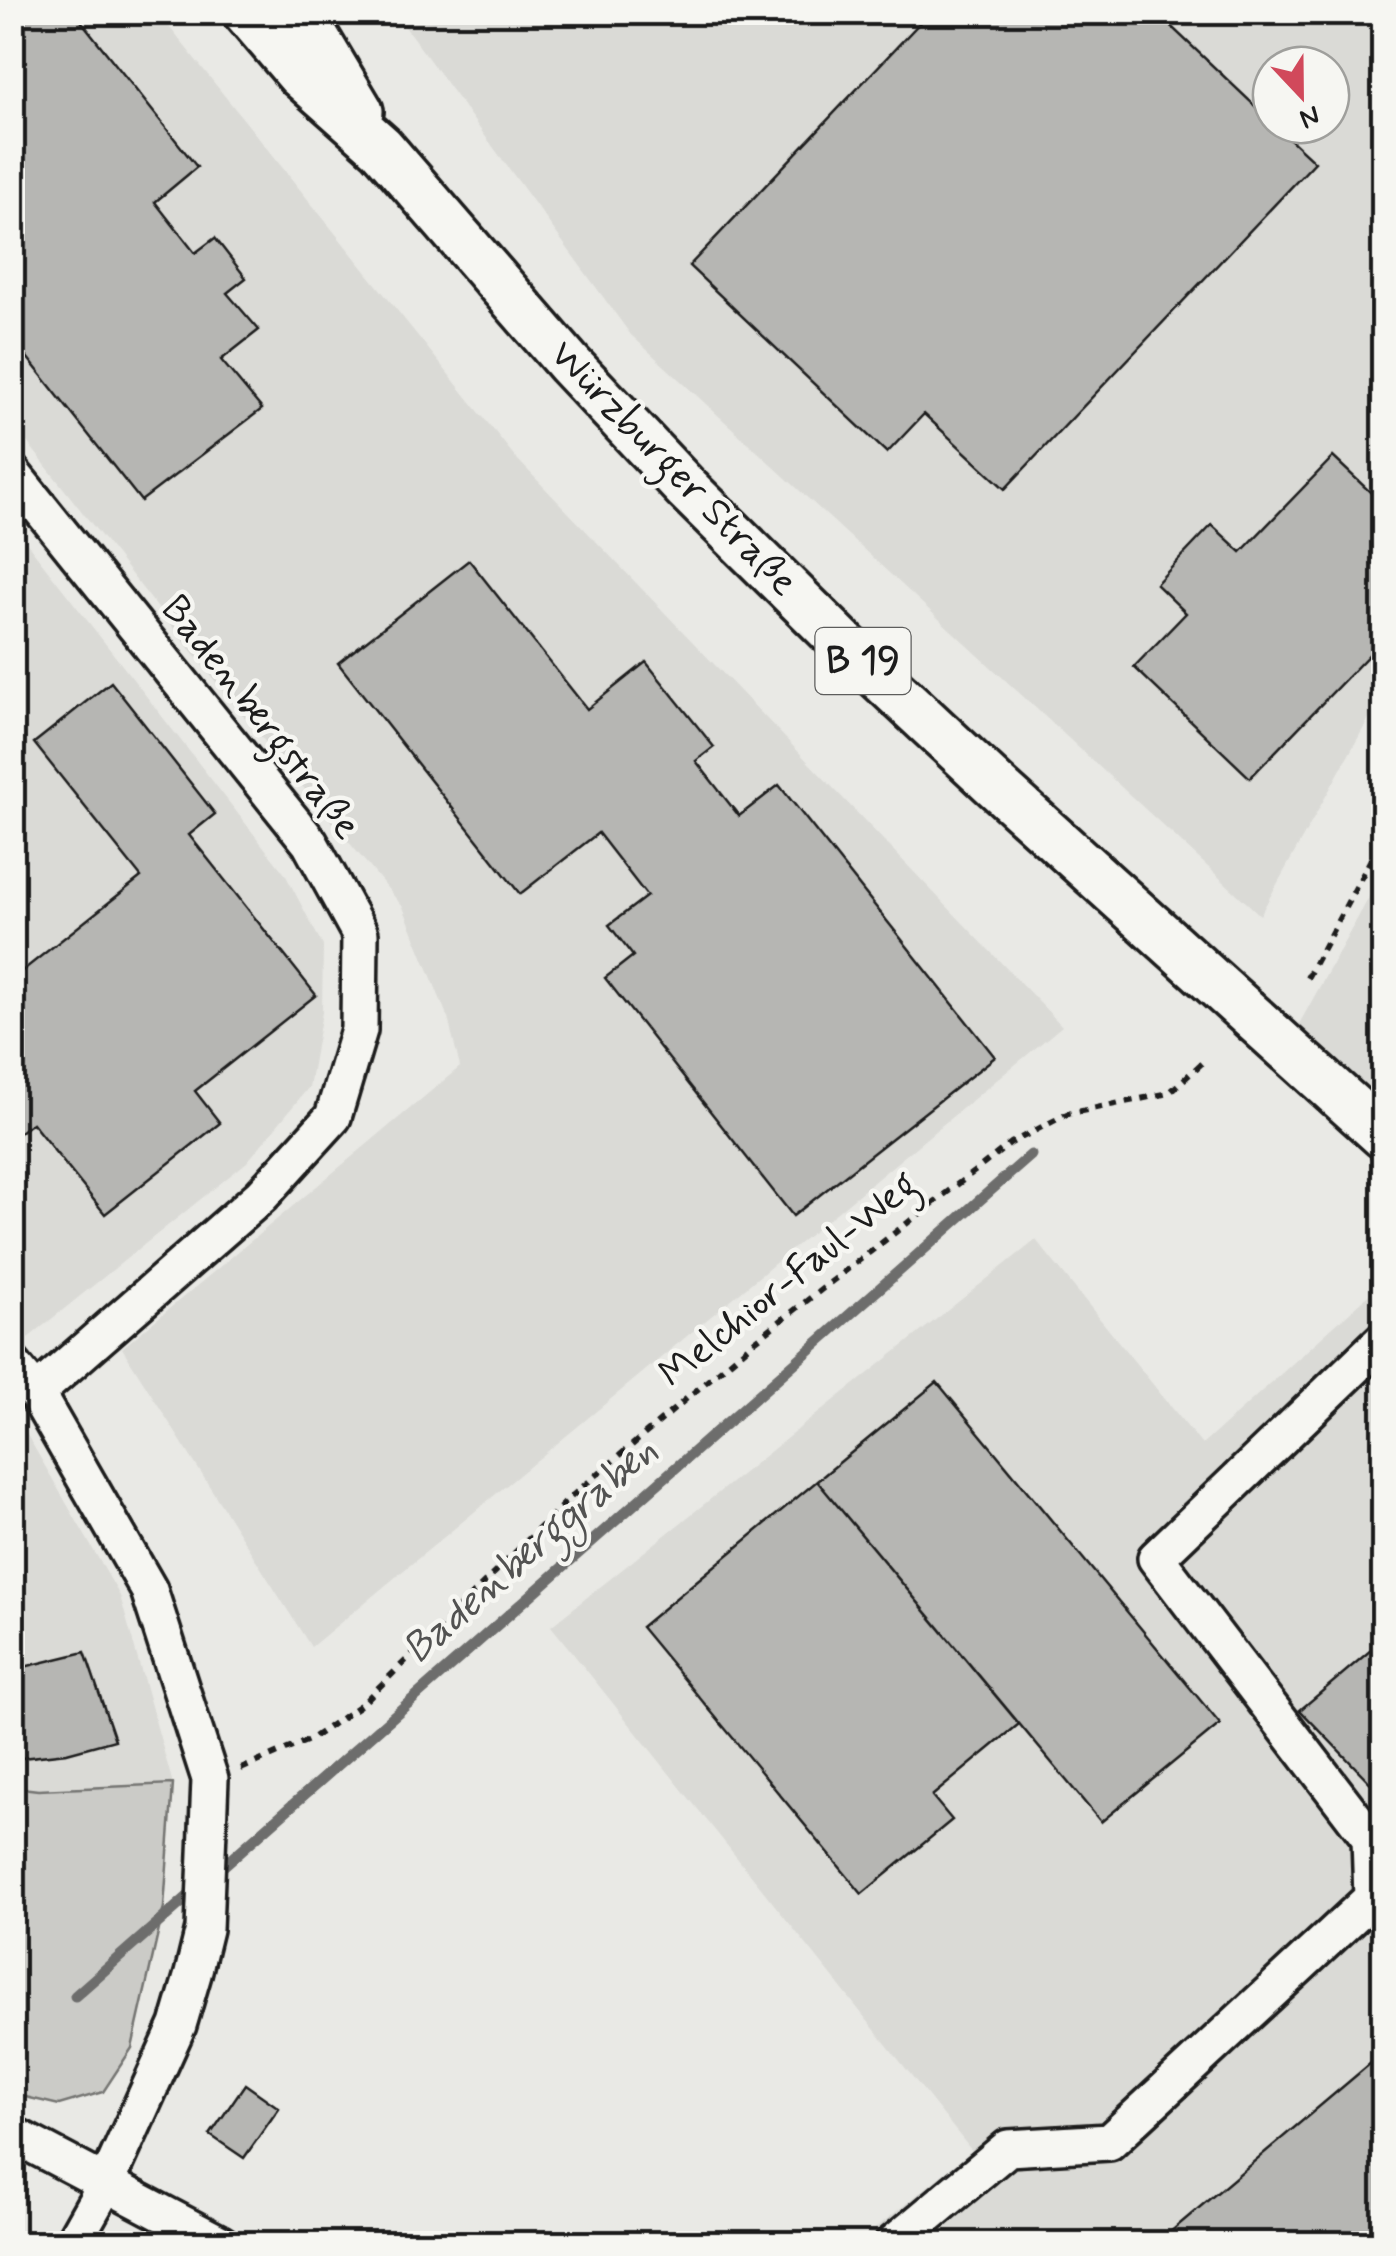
<svg xmlns="http://www.w3.org/2000/svg" width="1396" height="2256" font-family="Mynerve,sans-serif">
  <rect width="100%" height="100%" fill="#e9e9e5"/>
  <filter id="ink" filterUnits="userSpaceOnUse"><feTurbulence type="fractalNoise" baseFrequency=".01" numOctaves="2"/><feDisplacementMap in="SourceGraphic" scale="20" xChannelSelector="R" yChannelSelector="G"/><feConvolveMatrix kernelMatrix="1 2 1 2 8 2 1 2 1" color-interpolation-filters="sRGB"/></filter>
  <g filter="url(#ink)">
    <path fill="#dadad6" fill-rule="evenodd" d="M13 13H158L516 458 1062 1026 311 1647 122 1348 460 1067 448 1018 403 907 227 696 13 424Z
      M395 13H1383V693L1260 915 631 335ZM1271 65H1331V125H1271Z
      M12 524 285 874 323 946 322 1012 309 1087 247 1162 13 1350Z
      M1383 872V1115L1293 1035Z
      M1036 1240 1202 1445 1383 1282V2243H857L972 2151 551 1626Z
      M12 1409 120 1596 173 1784 38 1790 13 1787Z"/>
    <path fill="#cbcbc7" stroke="#747472" stroke-width="2.5" d="M173 1784 164 1907 132 2048 103 2092 59 2105 13 2094V1787L38 1790Z"/>
    <g fill="none" stroke-linecap="round" stroke-linejoin="round">
      <path stroke="#6d6d6c" stroke-width="11" d="M213 1875 1031 1155
        M75 1996 199 1887"/>
    </g>
    <path fill="#b6b6b3" stroke="#1c1c1c" stroke-width="2.5" d="M12 12H74L197 167 155 202 195 253 215 238 246 278 227 293 259 330 221 360 262 409 141 501 12 338Z
      M930 12H1156L1271 121V125H1275L1315 162 1005 489 924 414 887 453 689 266Z
      M1333 457 1384 505V639L1250 778 1134 667 1186 613 1156 584 1212 525 1241 552Z
      M469 560 587 709 646 662 714 747 696 761 739 816 779 785 995 1057 793 1216 605 978 633 956 609 925 647 896 598 833 520 894 338 663Z
      M111 682 215 814 189 835 316 995 195 1091 220 1123 105 1214 32 1123 12 1138V979L141 877 34 743Z
      M937 1382 1220 1724 1101 1822 817 1481Z
      M817 1481 1019 1724 932 1796 952 1820 862 1894 641 1627Z
      M1384 1639V1797L1300 1710Z
      M85 1652 115 1740 67 1753 12 1759V1667L28 1666Z
      M1384 2052V2244H1156Z
      M245 2084 279 2108 244 2158 210 2135Z"/>
    <g fill="none" stroke-linecap="round" stroke-linejoin="round">
      <defs>
        <path id="minor" d="M12 473 310 843 360 934 359 1030 333 1117 261 1196 36 1393
          M12 1364 36 1393 149 1590 210 1779 204 1929 193 1974 178 2025 107 2182 72 2244
          M12 2134 221 2244
          M893 2244 1008 2148 1109 2142 1372 1898 1370 1838 1156 1558 1384 1339"/>
        <path id="major" d="M246 12 300 75 381 147 569 364 687 489 847 647 995 785 1384 1136
          M301 12 360 111"/>
      </defs>
      <use href="#minor" stroke="#1c1c1c" stroke-width="42"/>
      <use href="#major" stroke="#1c1c1c" stroke-width="52"/>
      <path stroke="#1c1c1c" stroke-width="6" stroke-dasharray="8 8" stroke-linecap="butt" d="M1307 978 1384 835
        M241 1769 311 1739 363 1703 572 1496 752 1343 1011 1143 1067 1114 1169 1093 1202 1063"/>
      <use href="#minor" stroke="#f6f6f2" stroke-width="35"/>
      <use href="#major" stroke="#f6f6f2" stroke-width="45"/>
    </g>
  </g>
  <g text-anchor="middle" dominant-baseline="central" stroke-width="9" stroke-linejoin="round" paint-order="stroke">
    <rect fill="#f6f6f2" stroke="#5d5d5c" stroke-width="2.5" x="815.5" y="628" width="95" height="66" rx="8"/>
    <g font-size="38" font-weight="bold" fill="#1c1c1c">
      <text x="863" y="661">B 19</text>
    </g>
    <g font-size="40" fill="#1c1c1c" stroke="#f6f6f2">
      <text transform="translate(673 469) rotate(46)">Würzburger Straße</text>
      <text transform="translate(260 718) rotate(52)">Badenbergstraße</text>
      <text transform="translate(789 1280) rotate(-39)">Melchior-Faul-Weg</text>
    </g>
    <g font-size="42" font-style="italic" fill="#525251" stroke="#f6f6f2">
      <text transform="translate(531 1551) rotate(-41)">Badenberggraben</text>
    </g>
  </g>
  <rect width="1396" height="2256" fill="none" stroke="#f6f6f2" stroke-width="50"/>
  <rect x="25" y="25" width="1346" height="2206" fill="none" stroke="#1c1c1c" stroke-width="4" filter="url(#ink)"/>
  <g transform="translate(1301 95) rotate(158)"><circle r="48" fill="#f6f6f2" stroke="#9f9f9c" stroke-width="2.5"/>
  <path d="M0-8L18 38L0 25L-18 38Z" fill="#d1495b"/>
  <text y="-15" font-size="28" font-weight="bold" text-anchor="middle" fill="#1c1c1c">N</text>
  </g>
</svg>
